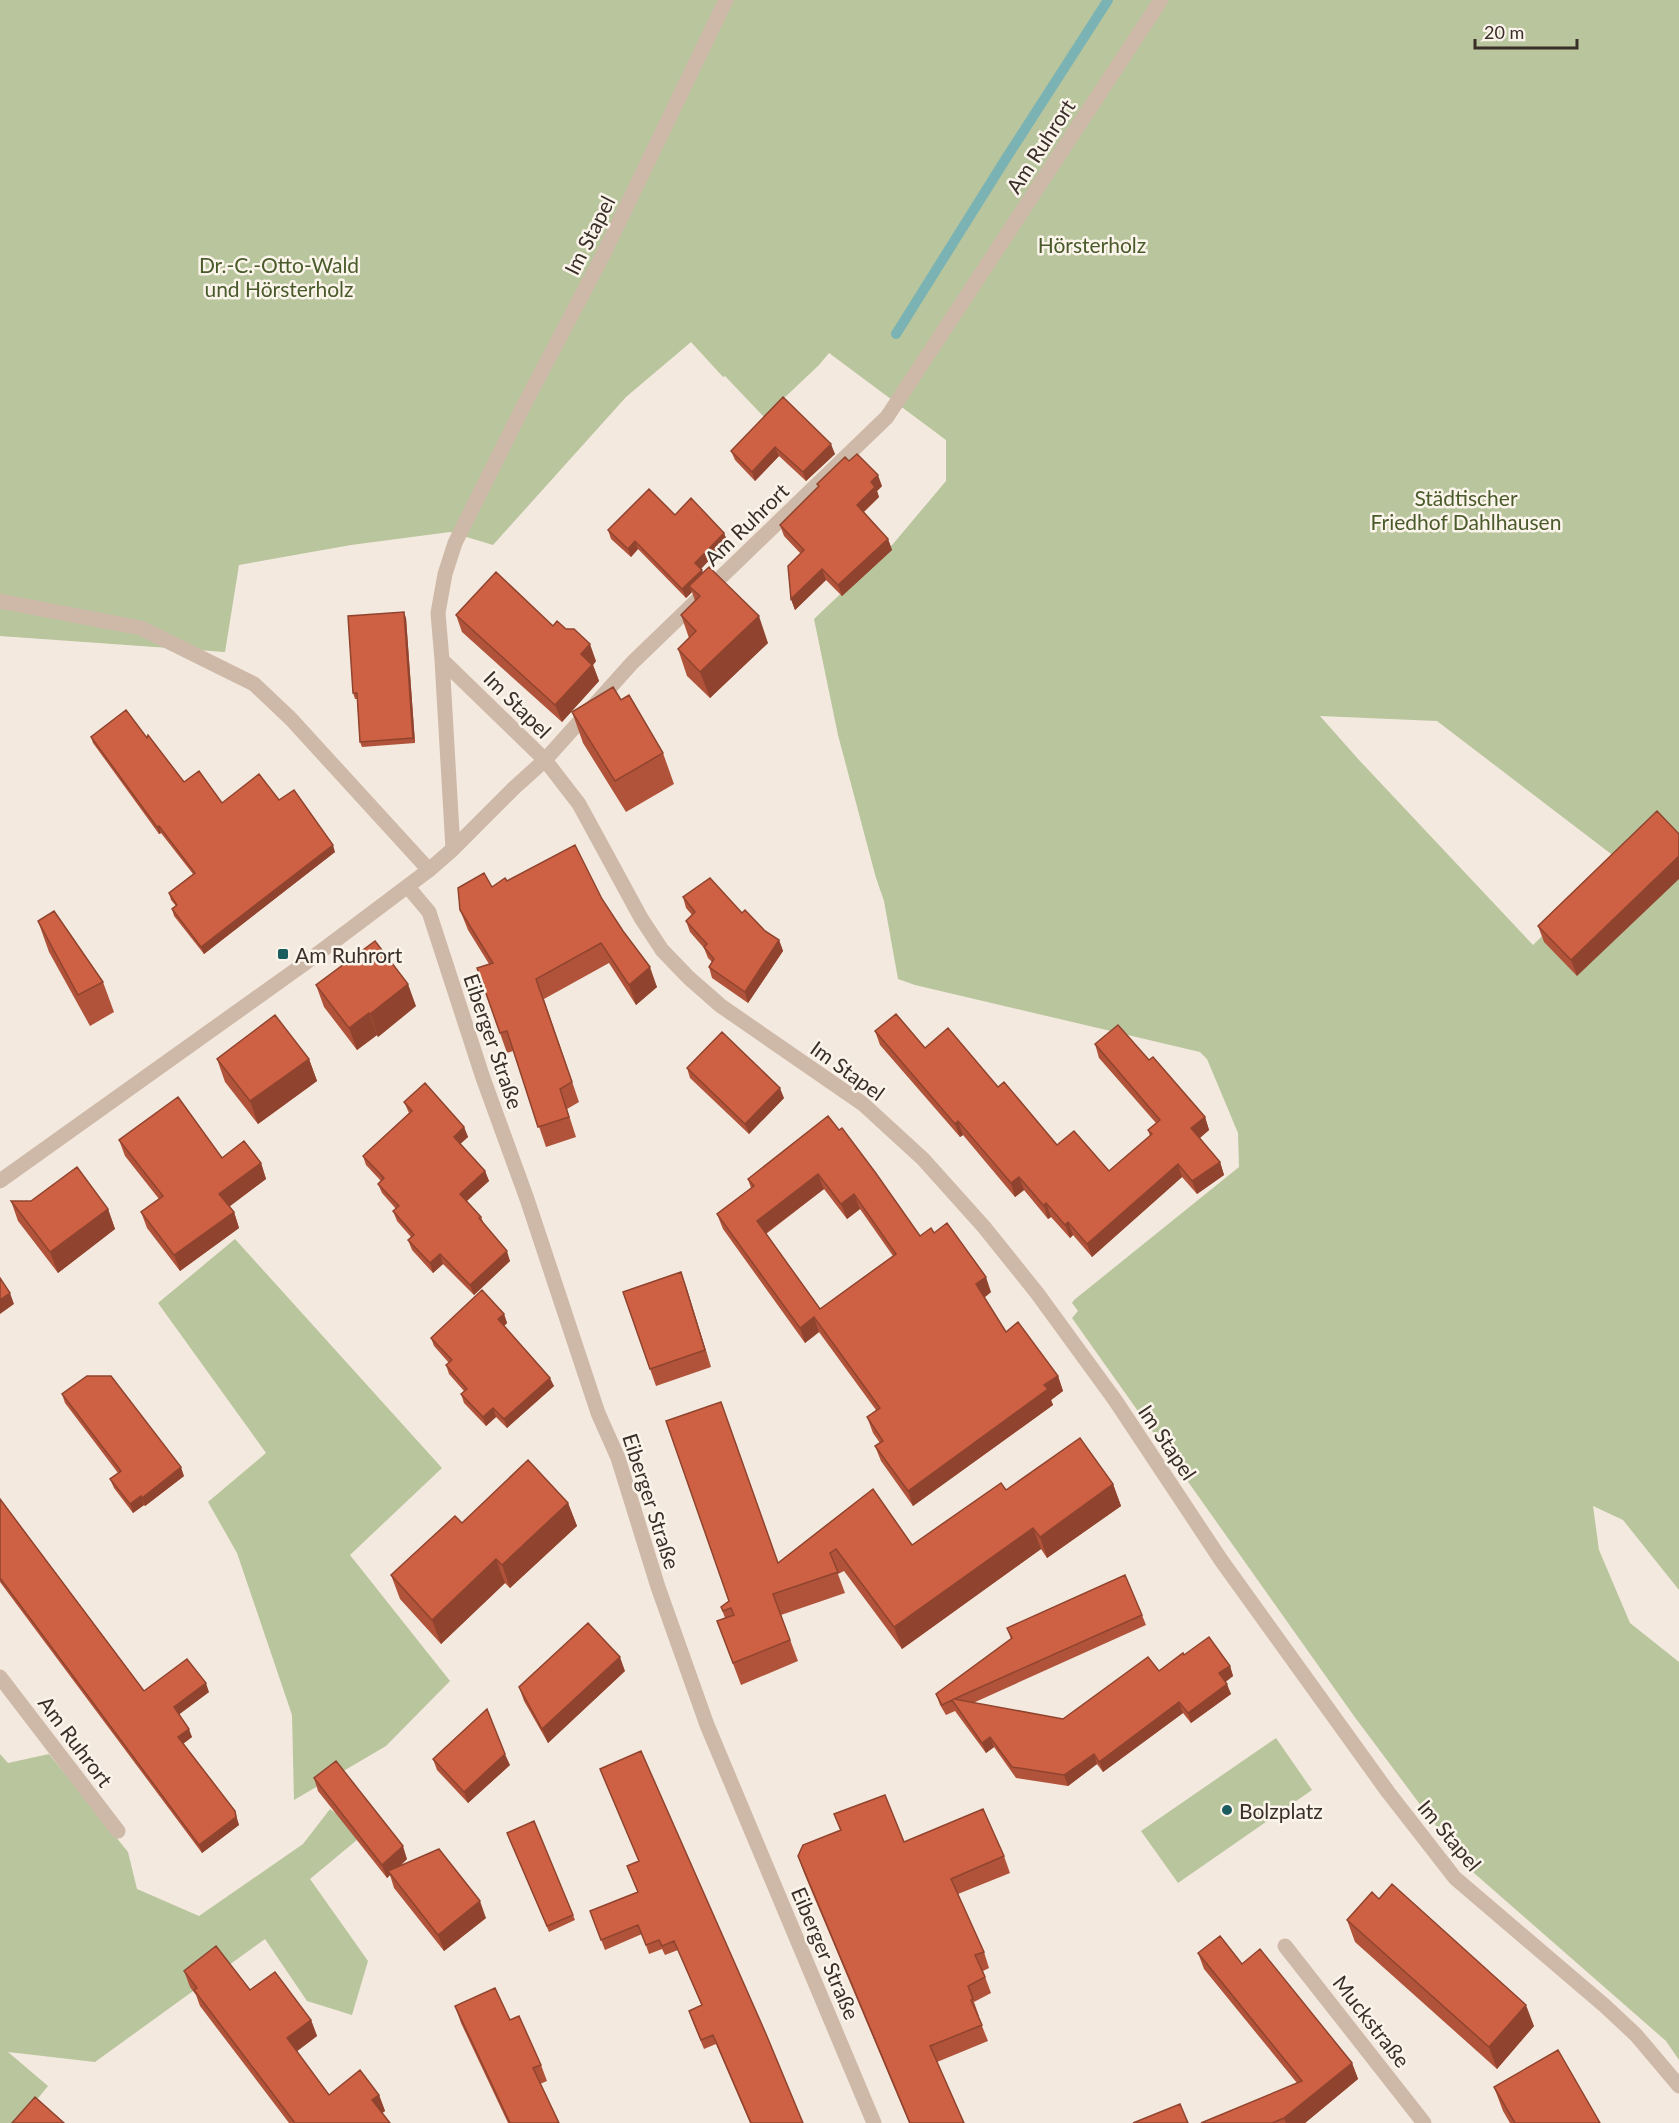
<svg xmlns="http://www.w3.org/2000/svg" width="1679" height="2123" font-family="Lato,sans-serif">
  <rect width="100%" height="100%" fill="#f4e9de"/>
  <path fill="#b8c59d" fill-rule="evenodd" d="M0 0H1679V1590L1623 1520 1593 1506 1599 1550 1630 1623 1679 1662V2060L1666 2041 1466 1866 1354 1716 1072 1318 1078 1311 1072 1303 1074 1300 1239 1167 1238 1133 1207 1059 1200 1052 915 985 898 979 884 901 876 878 838 735 814 619 893 544 946 481V440L829 353 819 365 764 417 725 376 723 377 691 342 626 397 493 545 450 532 351 545 239 565 225 652 0 636ZM1320 716 1437 721 1619 860 1533 945 1359 760Z
    M235 1239 442 1468 350 1555 450 1681 386 1746 294 1800 292 1715 237 1553 208 1502 266 1453 158 1303Z
    M1276 1738 1312 1790 1178 1883 1141 1831Z
    M0 1754 8 1763 49 1754 128 1852 137 1889 199 1916 303 1844 330 1809 364 1834 310 1879 368 1961 352 2015 307 2001 265 1939 95 2062 8 2052 48 2086 18 2123H0Z"/>
  <g fill="none" stroke-linecap="round" stroke-linejoin="round">
    <path stroke="#7bb3b4" stroke-width="10" d="M896 334 1005 160 1108 0"/>
    <path stroke="#ceb9a9" stroke-width="15" d="M468 517 523 407 603 255 726 0
      M0 601 141 628 254 684 291 719 429 870"/>
    <path stroke="#ceb9a9" stroke-width="15" d="M442 660 545 760 579 804 641 918 662 950 689 978 721 1006 863 1104 923 1159 984 1227 1037 1293 1115 1400 1221 1560 1388 1792 1455 1878 1605 2006 1636 2035 1679 2086
      M453 849 442 660 438 613 445 574 455 543 468 517
      M408 887 429 912 483 1078 527 1199 598 1413 618 1458 658 1587 707 1725 874 2123
      M0 1181 304 964 429 870 453 849 514 788 545 760 632 663 887 417 1161 0
      M0 1677 118 1831
      M1285 1946 1424 2123"/>
  </g>
  <path fill="#b1533a" fill-rule="evenodd" d="M783 397 835 454 806 481 779 456 755 481 735 460 731 451Z
    M849 461 882 486 877 491 879 497 864 512 888 539 892 550 842 596 826 580 795 610 791 599 801 554 784 536 780 525 818 487 817 484Z
    M675 515 724 533 727 541 701 569 703 573 768 643 710 698 687 676 678 649 689 638 681 615 695 601 692 592 686 598 638 549 631 557 611 539 608 530Z
    M456 615 553 626 596 661 593 665 599 681 562 722 462 632Z
    M406 618 415 743 362 747 360 742 357 699H355L353 693Z
    M621 700 663 753 674 784 626 812 583 743 572 712Z
    M91 737 147 738 184 782 222 803 279 800 335 852 204 954 174 916 172 909 176 906 171 900 169 893 193 874 161 833 159 834 93 743Z
    M1657 811 1577 976 1544 942 1538 926Z
    M507 881 602 899 657 987 636 1005 609 963 544 999 579 1102 567 1109 576 1137 546 1147 513 1051 507 1053 477 968 489 964 468 930 460 910 492 887Z
    M683 897 742 913 765 931 779 940 783 951 748 1003 712 978 709 967 712 962 708 958 704 948 690 932 686 921 692 915 686 908Z
    M38 921 103 982 114 1012 90 1026 49 952Z
    M316 985 416 1006 378 1037 377 1035 357 1050 324 1007Z
    M875 1031 925 1048 998 1087 1057 1145 1109 1171 1150 1136 1148 1130 1156 1123 1099 1058 1095 1044 1149 1060 1205 1117 1209 1130 1200 1138 1220 1162 1224 1175 1197 1194 1182 1177 1092 1257 1073 1235 1070 1238 1051 1217 1048 1219 1024 1190 1015 1197 963 1135 960 1137 880 1045Z
    M217 1059H309L317 1081 258 1124 225 1082Z
    M687 1068 784 1098 749 1134 690 1078Z
    M404 1102 464 1127 468 1137 460 1144 485 1171 489 1181 467 1201 481 1217 484 1224 510 1261 474 1295 443 1264 433 1273 412 1250 408 1240 411 1237 397 1221 393 1211 396 1209 382 1193 378 1184 381 1181 366 1165 363 1156 409 1113Z
    M828 1116 920 1236 934 1233 991 1292 984 1298 1006 1332 1058 1376 1063 1391 1051 1400 1053 1405 913 1506 881 1461 875 1446 880 1443 873 1433 867 1417 876 1410 819 1332 805 1343 723 1229 717 1214 751 1188 748 1179ZM824 1189 847 1219 860 1209 893 1256 820 1309 766 1234Z
    M119 1140 222 1158 261 1163 266 1179 229 1206 234 1212 239 1228 180 1271 147 1228 141 1212 159 1199 125 1156Z
    M11 1201 108 1209 115 1229 58 1273 18 1221Z
    M681 1272 711 1367 656 1386 623 1292Z
    M504 1314 507 1323 504 1326 554 1386 507 1428 496 1417 486 1426 464 1403 461 1394 464 1391 449 1374 446 1365 449 1363 434 1346 431 1338Z
    M62 1394 184 1476 145 1506 144 1505 133 1513 114 1488 110 1479 118 1473 65 1403Z
    M1113 1484 1121 1506 1047 1558 1041 1549 902 1649 844 1571 838 1574 845 1593 781 1615 798 1661 741 1685 717 1621 725 1618 721 1607 873 1489 912 1545 1006 1490Z
    M0 1499 144 1691 209 1692 179 1714 192 1737 183 1744 235 1811 239 1825 202 1853 0 1582Z
    M568 1503 577 1526 510 1588 505 1583 441 1644 400 1599 391 1575 462 1523Z
    M1142 1615 1146 1625 973 1703 1063 1719 1159 1671 1184 1655 1230 1666 1233 1676 1225 1682 1231 1694 1191 1723 1183 1713 1103 1772 1097 1764 1068 1786 1016 1778 994 1747 986 1753 955 1711 946 1715 940 1705 936 1694 1011 1639 1007 1628Z
    M625 1671 548 1743 524 1701 519 1687Z
    M433 1759 510 1765 468 1803 437 1770Z
    M600 1769 803 2123H750L716 2044 704 2049 692 2020 689 2011 702 2006 678 1950 665 1955 662 1949 649 1954 642 1934 605 1950 590 1911 638 1893 627 1866 639 1861Z
    M314 1778 407 1859 400 1866 486 1918 444 1951 394 1888 390 1875 387 1878 318 1791Z
    M834 1814 904 1842 1004 1856 1010 1873 958 1894 984 1952 989 1968 983 1971 991 1993 974 2002 979 2016H978L988 2041 937 2062 964 2123H909L804 1873 798 1856 840 1830Z
    M534 1821 575 1920 549 1932 507 1833Z
    M1347 1920 1534 2026 1497 2069 1355 1942Z
    M1198 1953 1242 1964 1352 2063 1358 2079 1305 2123H1201L1297 2083 1204 1969Z
    M184 1971 250 1990 311 2020 317 2036 296 2052 329 2095H379L385 2111 382 2113 390 2123H289L200 2006 196 1995 190 1987Z
    M455 2006 510 2020 541 2065 547 2081 540 2084 559 2123H508L461 2023Z
    M1494 2087 1600 2123H1510L1503 2111Z"/>
  <path fill="#90442f" d="M831 444 835 454 806 481 803 472Z
    M775 447 779 456 755 481 752 472Z
    M878 475 882 486 877 491 879 497 860 515 857 505 871 482Z
    M724 533 727 541 698 572 695 563Z
    M888 539 892 550 842 596 838 585Z
    M635 541 638 549 631 557 628 549Z
    M822 569 826 580 795 610 791 599Z
    M702 570 705 579 689 586 692 592 686 598 682 589Z
    M404 612 406 618 415 743 413 738Z
    M759 616 768 643 710 698 700 672Z
    M590 644 596 661 593 665 599 681 562 722 555 705 581 654Z
    M159 826 161 833 159 834 157 827Z
    M333 845 335 852 204 954 201 947Z
    M1679 856V879L1577 976 1571 960Z
    M779 940 783 951 748 1003 745 992Z
    M650 967 657 987 636 1005 629 985Z
    M408 984 416 1006 378 1037 370 1014Z
    M369 1013 377 1035 357 1050 349 1028Z
    M309 1059 317 1081 258 1124 250 1101Z
    M780 1088 784 1098 749 1134 745 1124Z
    M1205 1117 1209 1130 1196 1141 1191 1128Z
    M958 1121 963 1135 960 1137 955 1124Z
    M464 1127 468 1137 457 1147 454 1137Z
    M1220 1162 1224 1175 1197 1194 1192 1181Z
    M261 1163 266 1179 225 1210 219 1194Z
    M1178 1164 1182 1177 1092 1257 1087 1244Z
    M485 1171 489 1181 464 1203 460 1194Z
    M818 1174 824 1189 762 1236 757 1221Z
    M1019 1177 1024 1190 1015 1197 1011 1183Z
    M854 1194 860 1209 847 1219 841 1204Z
    M1046 1203 1051 1217 1048 1219 1044 1206Z
    M108 1209 115 1229 58 1273 50 1252Z
    M234 1212 239 1228 180 1271 174 1255Z
    M1068 1222 1073 1235 1070 1238 1065 1225Z
    M507 1251 510 1261 474 1295 470 1285Z
    M440 1254 443 1264 433 1273 430 1263Z
    M681 1272 687 1289 711 1367 705 1350Z
    M986 1277 991 1292 981 1300 976 1284Z
    M10 1293 14 1304 0 1314V1300Z
    M504 1314 507 1323 502 1328 498 1319Z
    M814 1317 819 1332 805 1343 800 1328Z
    M1058 1376 1063 1391 1051 1400 1053 1405 913 1506 908 1491 1044 1385Z
    M550 1378 554 1386 507 1428 504 1419Z
    M493 1408 496 1417 486 1426 483 1417Z
    M181 1467 184 1476 145 1506 142 1498Z
    M1113 1484 1121 1506 1047 1558 1040 1537Z
    M141 1496 144 1505 133 1513 130 1504Z
    M568 1503 577 1526 510 1588 502 1565Z
    M1033 1528 1041 1549 902 1649 894 1627Z
    M496 1559 505 1583 441 1644 432 1620Z
    M620 1657 625 1671 548 1743 542 1729Z
    M1230 1666 1233 1676 1223 1684 1219 1673Z
    M206 1683 209 1692 177 1716 174 1707Z
    M1227 1684 1231 1694 1191 1723 1188 1713Z
    M1179 1702 1183 1713 1103 1772 1099 1762Z
    M189 1729 192 1737 181 1745 178 1737Z
    M990 1737 994 1747 986 1753 982 1743Z
    M505 1754 510 1765 468 1803 464 1792Z
    M1094 1754 1097 1764 1068 1786 1064 1775Z
    M236 1817 239 1825 202 1853 199 1845Z
    M403 1846 407 1859 391 1874 388 1871 390 1875 387 1878 382 1865Z
    M480 1901 486 1918 444 1951 438 1935Z
    M1526 2005 1534 2026 1497 2069 1489 2047Z
    M311 2020 317 2036 293 2054 287 2038Z
    M1352 2063 1358 2079 1305 2123H1286L1284 2118Z
    M379 2095 385 2111 378 2116 372 2100Z"/>
  <path fill="#ce6143" stroke="#90442f" stroke-width="1.5" fill-rule="evenodd" d="M783 397 831 444 803 472 775 447 752 472 731 451Z
    M857 454 878 475 871 482 875 487 857 505 888 539 838 585 822 569 791 599 788 566 804 550 780 525 819 486 817 484 845 457 849 461Z
    M649 489 675 515 691 498 724 533 695 563 702 570 682 589 635 541 628 549 608 530Z
    M709 567 759 616 700 672 678 649 696 631 681 615 700 596 689 586Z
    M496 572 553 626 557 621 566 629H574L590 644 581 654 592 665 555 705 456 615Z
    M404 612 413 738 360 742 357 693H353L348 616Z
    M613 687 621 700 629 695 663 753 615 781 572 712Z
    M126 710 147 738 148 735 184 782 199 771 222 803 259 774 279 800 294 790 333 845 201 947 172 909 177 905 169 893 195 873 159 826 157 827 91 737Z
    M1657 811 1679 834V856L1571 960 1538 926Z
    M575 845 602 899 623 931 650 967 629 985 601 943 536 979 572 1082 560 1089 569 1117 538 1127 507 1031 500 1033 477 968 493 963 460 910 458 888 484 873 492 887 505 878 507 881Z
    M710 878 742 913 745 910 765 931 779 940 745 992 709 967 714 959 704 947 707 944 686 921 695 912 683 897Z
    M54 911 103 982 78 995 38 921Z
    M375 941 408 984 370 1014 369 1013 349 1028 316 985Z
    M896 1014 925 1048 948 1028 998 1087 1004 1082 1057 1145 1074 1131 1109 1171 1152 1134 1148 1130 1160 1120 1095 1044 1118 1025 1149 1060 1153 1057 1205 1117 1191 1128 1220 1162 1192 1181 1178 1164 1087 1244 1068 1222 1065 1225 1046 1203 1044 1206 1019 1177 1011 1183 958 1121 955 1124 875 1031Z
    M275 1015 309 1059 250 1101 217 1059Z
    M722 1032 780 1088 745 1124 687 1068Z
    M425 1083 464 1127 454 1137 485 1171 460 1194 481 1217 479 1218 507 1251 470 1285 440 1254 430 1263 408 1240 414 1235 393 1211 399 1206 378 1184 384 1178 363 1156 412 1111 404 1102Z
    M178 1097 222 1158 244 1141 261 1163 219 1194 234 1212 174 1255 141 1212 163 1196 119 1140Z
    M828 1116 839 1130 842 1128 875 1172 920 1236 931 1228 934 1233 947 1223 986 1277 976 1284 1006 1332 1018 1322 1058 1376 1044 1385 1048 1389 908 1491 875 1446 883 1441 867 1417 880 1408 814 1317 800 1328 717 1214 754 1186 748 1179ZM818 1174 841 1204 854 1194 896 1254 820 1309 757 1221Z
    M77 1167 108 1209 50 1252 11 1201H31Z
    M681 1272 705 1350 650 1369 623 1292Z
    M0 1278 10 1293 0 1300Z
    M482 1290 504 1314 498 1319 550 1378 504 1419 493 1408 483 1417 461 1394 467 1389 446 1365 452 1360 431 1338Z
    M87 1376H111L181 1467 142 1498 141 1496 130 1504 110 1479 121 1471 62 1394Z
    M721 1402 778 1563 873 1489 912 1545 1001 1483 1006 1490 1080 1438 1113 1484 1040 1537 1033 1528 894 1627 836 1549 830 1553 838 1572 773 1594 790 1640 733 1663 717 1621 734 1615 731 1608 723 1611 721 1607 729 1601 666 1421Z
    M528 1460 568 1503 502 1565 496 1559 432 1620 391 1575 455 1516 462 1523Z
    M0 1499 144 1691 187 1659 206 1683 174 1707 189 1729 178 1737 235 1811 236 1817 199 1845 0 1578Z
    M1125 1575 1142 1615 954 1699 1063 1719 1148 1657 1159 1671 1183 1653 1184 1655 1209 1637 1230 1666 1219 1673 1227 1684 1188 1713 1179 1702 1099 1762 1094 1754 1064 1775 1012 1767 990 1737 982 1743 952 1700 942 1705 936 1694 1012 1638 1007 1628Z
    M588 1623 620 1657 542 1729 519 1687Z
    M487 1709 505 1754 464 1792 433 1759Z
    M641 1751 766 2034 803 2123H751L713 2035 701 2040 689 2011 702 2005 674 1941 662 1946 659 1940 646 1945 638 1925 601 1940 590 1911 638 1892 627 1866 639 1861 600 1769Z
    M336 1761 403 1846 382 1865 314 1778Z
    M885 1795 904 1842 983 1809 1004 1856 951 1879 984 1952 975 1955 985 1977 968 1986 973 1999 971 2000 982 2025 930 2046 964 2123H910L798 1856 803 1845 841 1830 834 1814Z
    M534 1821 573 1915 547 1926 507 1833Z
    M439 1849 480 1901 438 1935 388 1871Z
    M1392 1884 1526 2005 1489 2047 1347 1920 1372 1892 1379 1899Z
    M1220 1936 1242 1964 1260 1949 1352 2063 1284 2118 1272 2123H1201L1302 2081 1198 1953Z
    M216 1946 250 1990 275 1972 311 2020 287 2038 329 2095 360 2070 379 2095 372 2100 390 2123H295L194 1990 197 1988 184 1971Z
    M495 1988 510 2020 519 2016 541 2065 533 2068 559 2123H510L455 2006Z
    M1558 2050 1600 2123H1515L1494 2087Z
    M35 2097 64 2123H12Z
    M1180 2104 1188 2123H1133Z"/>
  <g fill="#1b5d5f" stroke="#fbf4eb" stroke-width="2">
    <rect x="277" y="948" width="12" height="12" rx="3"/>
    <circle cx="1227" cy="1810" r="6"/>
  </g>
  <g text-anchor="middle" dominant-baseline="central" stroke-width="5" stroke-linejoin="round" paint-order="stroke">
    <g font-size="21" fill="#3a2e29" stroke="#fbf4eb">
      <text transform="translate(1040 146) rotate(-57)">Am Ruhrort</text>
      <text transform="translate(589 235) rotate(-63)">Im Stapel</text>
      <text transform="translate(746 524) rotate(-44)">Am Ruhrort</text>
      <text transform="translate(518 704) rotate(45)">Im Stapel</text>
      <text transform="translate(494 1041) rotate(71)">Eiberger Straße</text>
      <text transform="translate(848 1070) rotate(36)">Im Stapel</text>
      <text transform="translate(1168 1442) rotate(56)">Im Stapel</text>
      <text transform="translate(652 1501) rotate(72)">Eiberger Straße</text>
      <text transform="translate(76 1741) rotate(53)">Am Ruhrort</text>
      <text transform="translate(1450 1835) rotate(50)">Im Stapel</text>
      <text transform="translate(826 1953) rotate(67)">Eiberger Straße</text>
      <text transform="translate(1372 2021) rotate(52)">Muckstraße</text>
    </g>
    <g font-size="21" fill="#4a5b2b" stroke="#fbf4eb">
      <text x="1092" y="244">Hörsterholz</text>
      <text x="279" y="264">Dr.-C.-Otto-Wald<tspan x="279" dy="24">und Hörsterholz</tspan></text>
      <text x="1466" y="497">Städtischer<tspan x="1466" dy="24">Friedhof Dahlhausen</tspan></text>
    </g>
    <g font-size="21" fill="#3a2e29" stroke="#fbf4eb" text-anchor="start">
      <text x="295" y="954">Am Ruhrort</text>
      <text x="1239" y="1810">Bolzplatz</text>
    </g>
  </g>
  <path d="M1475 39v9h102v-9" fill="none" stroke="#3a2e29" stroke-width="3"/>
  <text x="1484" y="39" font-size="18" fill="#3a2e29" stroke="#fbf4eb" stroke-width="4.5" paint-order="stroke">20 m</text>
</svg>
